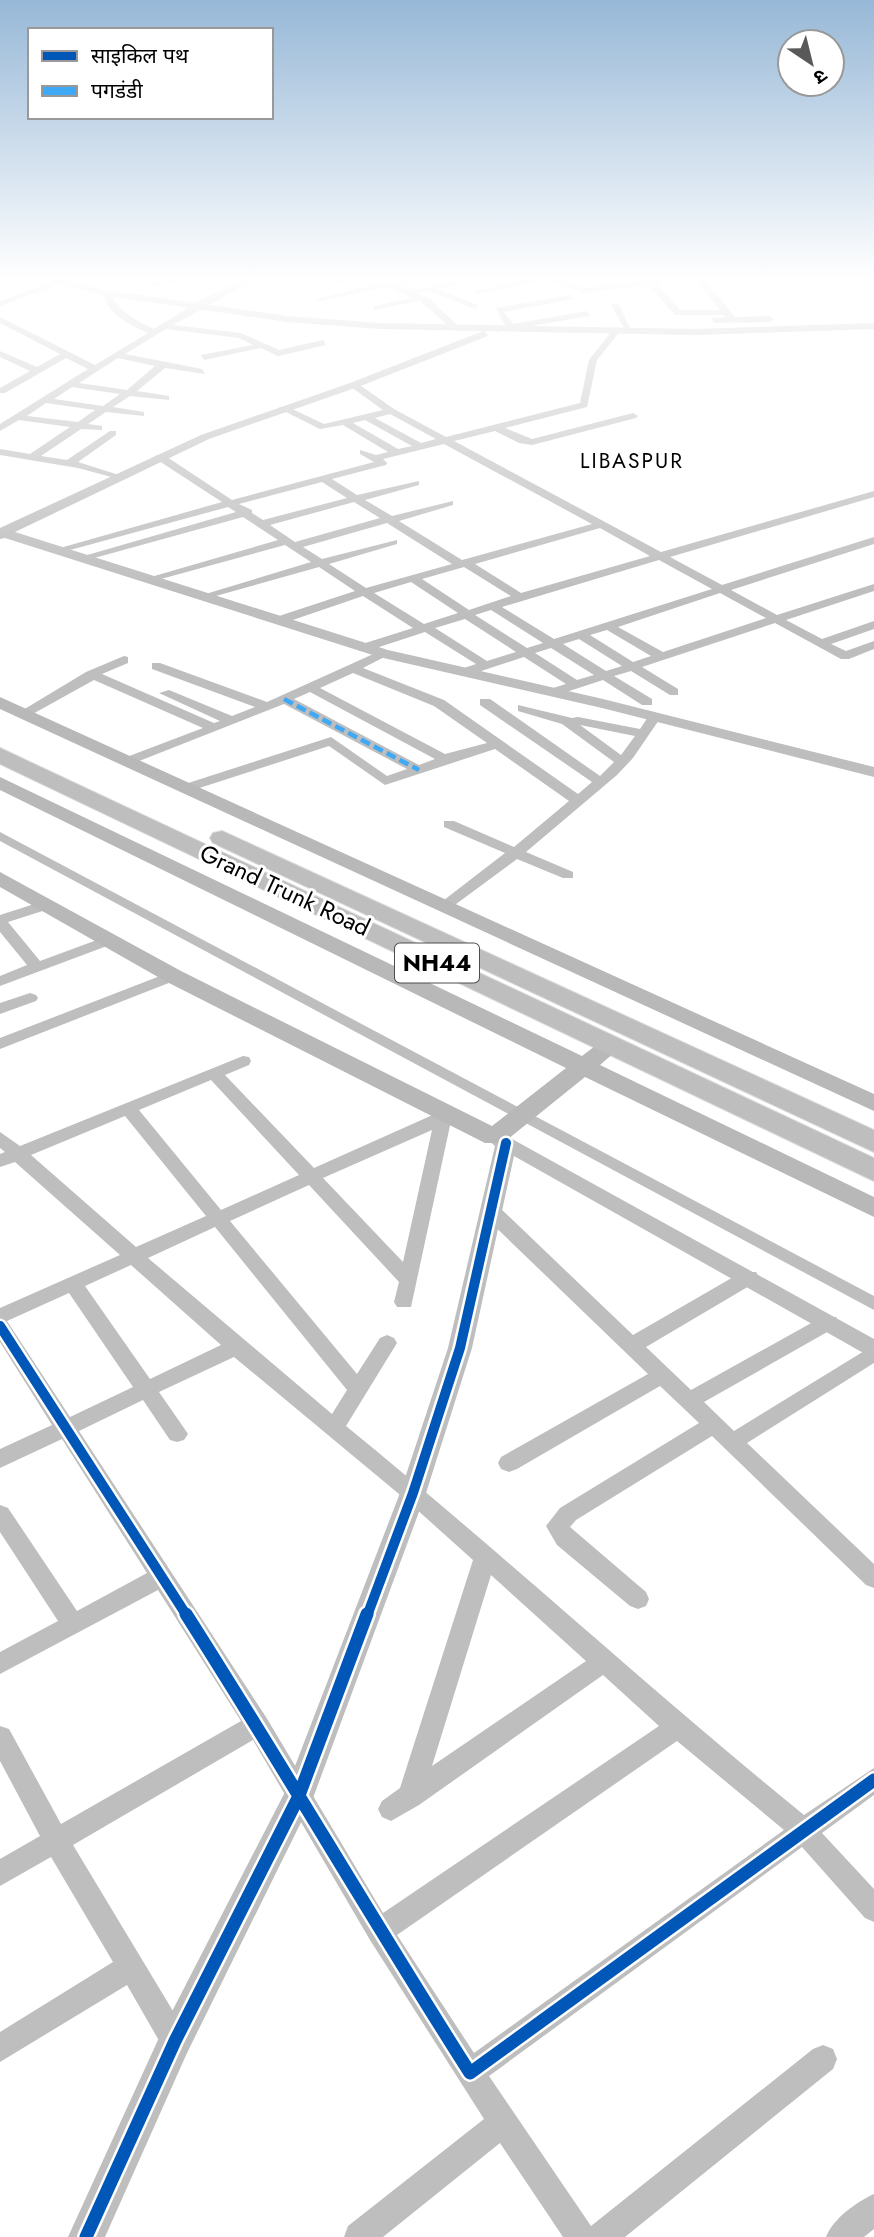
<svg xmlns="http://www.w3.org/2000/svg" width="874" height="2237" font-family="Jost,'Noto Sans Devanagari',sans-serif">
  <rect width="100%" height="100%" fill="#fff"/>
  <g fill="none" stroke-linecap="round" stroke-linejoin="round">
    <path fill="#bebebe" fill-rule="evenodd" d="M0 832 874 1296V1310L0 841Z"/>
    <defs>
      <path id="trunk" d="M0 748 874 1158V1181L0 764Z
        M222 831 874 1130V1152L213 843 210 838 213 833Z"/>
    </defs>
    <use href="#trunk" stroke="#dbdbdb" stroke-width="2"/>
    <path fill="#bebebe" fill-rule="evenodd" d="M178 277H197L150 287 146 285Z
      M248 277H259L173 325 241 333 279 350 323 340 326 345 278 356 261 348 204 360 201 355 253 345 239 338 166 329 125 354 202 369 205 374 165 368 137 391 169 396V400L130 396 113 407 144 412V416L106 412 88 424 102 426V430L81 429 41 456 67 460 110 431H116V435L78 462 119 475V479L78 468 0 455V449L30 454 70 427 19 420 0 431V424L88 369 66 358 5 393H0V388L30 371 0 357V351L37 367 60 354 0 323V317L95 365 148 333C130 325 104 312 103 291H109C119 311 134 320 154 329L197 302ZM118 358 155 366 127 390 79 383ZM72 387 120 394 103 406 54 399ZM46 403 95 410 78 422 27 416Z
      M345 277H361L326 286 322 284Z
      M407 277H424L396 285C423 296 457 277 487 277L438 289 478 305 475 309 429 291 417 294 430 299 457 325 454 330 420 301 374 310V306L412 298 387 287 320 301 316 299Z
      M535 277H556L585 288 645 280 643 277H685L656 283 680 310H720L693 277H702L735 317 770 316 774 319 770 322 714 323 711 318 726 317 724 315H675L648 285 584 293 547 280 478 294 474 292Z
      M864 277H874V281Z
      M58 280 65 282 0 306V301Z
      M571 295 574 299 504 312 513 324 587 311 590 316 496 332 492 329 505 325 496 308Z
      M615 303 619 305 631 330 624 328 611 305Z
      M615 327 622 329 597 360 587 407 505 428 532 439 633 413 638 416 636 418 532 445 519 443 495 431 454 441 661 552 874 491V497L670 557 722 585 874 537V544L731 590 777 615 874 584V591L786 620 822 639 874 621V629L831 644 846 651 874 641V649L849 659H841L775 623 642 667 678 689V695H670L631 671 614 676 652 699V705H642L603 680 554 696 550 695V689L566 684 524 657 469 675H461V669L476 664 425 632 367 651H359V645L413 628 363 596 284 623H276V617L355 591 319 567 205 599 199 596 311 562 285 545 150 582 144 579 278 540 243 517 87 560 77 558 236 512 228 507 59 553 53 550 222 502 156 459V455H164L232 500 374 462 360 454V450L376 455 388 452 343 425 320 429 278 408 286 406 324 424 383 410 351 387V383H357L394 409 446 437 580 403 589 360ZM390 414 436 439 421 443 375 418ZM365 420 412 446 398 449 353 423ZM444 444 592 524 462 560 399 521 453 505V501L392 516 365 500 419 485V481L357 495 332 479 386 465 387 463 383 459ZM322 482 347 498 263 520 252 513V510L239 504ZM354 502 380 518 295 542 270 525ZM387 523 452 564 366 588 329 564 397 544V540L322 559 303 547ZM600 528 650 556 521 593 475 564ZM659 560 712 589 554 639 502 607ZM464 567 511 596 469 610 422 579ZM411 582 458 613 424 624 374 593ZM720 593 766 618 663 652 618 627ZM491 610 543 643 527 648 475 615ZM465 619 516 652 487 661 435 628ZM607 630 651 656 633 662 590 635ZM579 639 622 666 606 671 563 644ZM551 648 594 675 577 680 535 653Z
      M380 651 390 654 363 668 444 700 578 794 592 782 480 705V699H490L600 776 614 762 562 724 518 711V705L572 718 578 717 640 729 650 714H660L661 717 633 758 617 775 526 852 573 872V878H563L517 859 448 910 443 912 435 907 505 853 444 827V821H454L514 847 569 801 495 749 385 785 329 746 187 792 180 788 182 785 331 737 387 776 407 769 284 704 129 765 124 764V758L203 728 94 680 29 716 24 717 18 713 86 672 124 656 128 657V663L102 674 214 723 220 721 159 693 169 690 232 716 255 707 152 669V663H160L267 702ZM353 673 434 706 487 743 445 754 320 688ZM310 692 435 759 419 765 294 699ZM580 725 635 736 621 755Z
      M47 900 55 905 52 908 8 922 40 961 105 937 110 935 118 940 115 943 0 986V976L27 965 0 932V915Z
      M173 971 179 973 181 976 179 979 0 1049V1038Z
      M30 993 36 995 38 998 36 1001 0 1014V1003Z
      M243 1056 249 1057 251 1061 249 1065 225 1075 314 1168 437 1113 449 1109 458 1115 451 1121 411 1307H397L394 1302 399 1282 309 1185 230 1221 357 1374 380 1338 387 1335 394 1338 397 1343 346 1426C502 1553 649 1689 804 1815L874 1768V1795L822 1833 874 1889V1922L865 1918 802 1847 489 2076 591 2226 813 2049 823 2045 833 2049 837 2059 833 2069 625 2237H563L500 2143 383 2237H344L348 2226 484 2119 370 1940 253 1740 73 1845 185 2031 189 2041 185 2051 175 2055 165 2051 127 1985 0 2062V2032L113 1962 51 1857 0 1886V1859L40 1836 0 1761V1726L9 1729 61 1824 241 1721 158 1590 0 1674V1652L58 1621 0 1532V1505L8 1508 77 1611 147 1573 62 1439 0 1468V1449L52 1425 0 1342V1308L120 1255 15 1162 0 1167V1154L5 1152 0 1148V1132L20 1146ZM211 1080 299 1175 221 1210 139 1110ZM125 1116 206 1216 136 1247 31 1155ZM432 1130 403 1262 323 1178ZM215 1227 347 1390 332 1414 148 1258ZM131 1265 221 1345 150 1379 85 1286ZM69 1293 133 1387 70 1417 7 1321ZM234 1357 405 1499 473 1560 400 1788 382 1801 378 1809 382 1817 391 1821 419 1805 603 1675 659 1726 383 1913 266 1717 79 1431 143 1400 170 1440 177 1442 184 1440 188 1434 184 1428 159 1392ZM491 1575 586 1661 432 1766ZM677 1741 784 1830 474 2053 397 1935Z
      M492 1206 499 1207 633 1335 742 1272H756L759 1277 756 1282 646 1347 691 1390 822 1317H836L839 1322 836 1327 704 1402 734 1431 874 1345V1363L747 1443 874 1564V1588L866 1585 712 1436 576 1520 570 1527 646 1592 649 1599 646 1606 638 1609 630 1606 557 1545 546 1526 560 1508 699 1423 660 1386 517 1469 509 1472 501 1469 498 1463 501 1457 648 1374 485 1217 483 1212 485 1207Z
      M874 2194V2229L864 2237H826C833 2219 856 2202 874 2194Z"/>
    <path fill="#bebebe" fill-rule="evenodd" d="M48 277H60L106 290 287 316 380 323 695 329 874 323V329L695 335 485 331 488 336 358 387 209 439 15 532 388 650 603 699 874 767V777L602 708 379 657 5 538 0 539V528L201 435 350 383 483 331 380 329 287 322 106 296 58 284Z
      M496 1130 874 1339V1359L514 1156 472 1348 426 1493 313 1798 187 2053 105 2237H68L163 2029 285 1792 400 1493 448 1348 495 1146 485 1137Z"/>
    <path fill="#b8b8b8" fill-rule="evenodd" d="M0 697 874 1094V1111L0 709Z
      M0 777 582 1056 603 1040H619L623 1045 600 1065 874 1197V1217L585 1077 503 1143H485L165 981 0 887V872L181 971 492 1126 566 1068 0 790Z"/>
    <use href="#trunk" fill="#bebebe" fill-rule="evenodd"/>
    <path stroke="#3fa9f5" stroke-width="4.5" stroke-dasharray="10 4.5" stroke-linecap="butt" d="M284 699 419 770"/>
    <defs>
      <path id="cycleway-far1" d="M0 1326 187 1616
        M367 1616 413 1493 460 1348 506 1143"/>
      <path id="cycleway" d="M186 1614C283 1766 373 1921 470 2073L874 1780
        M86 2237 175 2041 298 1798 367 1614"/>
    </defs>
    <use href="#cycleway-far1" stroke="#fff" stroke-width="15"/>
    <use href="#cycleway" stroke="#fff" stroke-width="18"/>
    <use href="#cycleway-far1" stroke="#0057b8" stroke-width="10"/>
    <use href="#cycleway" stroke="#0057b8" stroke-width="13"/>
  </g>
  <linearGradient id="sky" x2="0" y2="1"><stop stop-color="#97b8d7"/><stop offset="0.47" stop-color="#fff"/><stop offset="1" stop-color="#fff" stop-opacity="0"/></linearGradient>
  <rect width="874" height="591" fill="url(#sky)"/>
  <g text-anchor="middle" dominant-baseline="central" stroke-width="6" stroke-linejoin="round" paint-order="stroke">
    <g font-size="21" letter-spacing="2" fill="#000" stroke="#fff">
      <text x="632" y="461">LIBASPUR</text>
    </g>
    <rect fill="#fff" stroke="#4c4c4c" stroke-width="2" x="395" y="943.5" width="84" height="39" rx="5"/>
    <g font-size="23" font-weight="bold" fill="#000">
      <text x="437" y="963">NH44</text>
    </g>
    <g font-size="24" fill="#000" stroke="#fff">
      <text transform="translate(285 890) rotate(25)">Grand Trunk Road</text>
    </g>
  </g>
  <rect x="28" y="28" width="245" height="91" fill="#ffffff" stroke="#999999" stroke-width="2"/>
  <rect x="42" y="51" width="35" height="10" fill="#0057b8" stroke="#999999" stroke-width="2"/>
  <text x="91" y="63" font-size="21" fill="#000000">साइकिल पथ</text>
  <rect x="42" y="86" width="35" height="10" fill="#3fa9f5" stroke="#999999" stroke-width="2"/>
  <text x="91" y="98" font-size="21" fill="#000000">पगडंडी</text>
  <g transform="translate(811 63) rotate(145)"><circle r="33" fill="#ffffff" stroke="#999999" stroke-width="2"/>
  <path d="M0-5L12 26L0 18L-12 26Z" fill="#595959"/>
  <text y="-10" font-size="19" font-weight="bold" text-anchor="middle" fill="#000000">उ</text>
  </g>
</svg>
